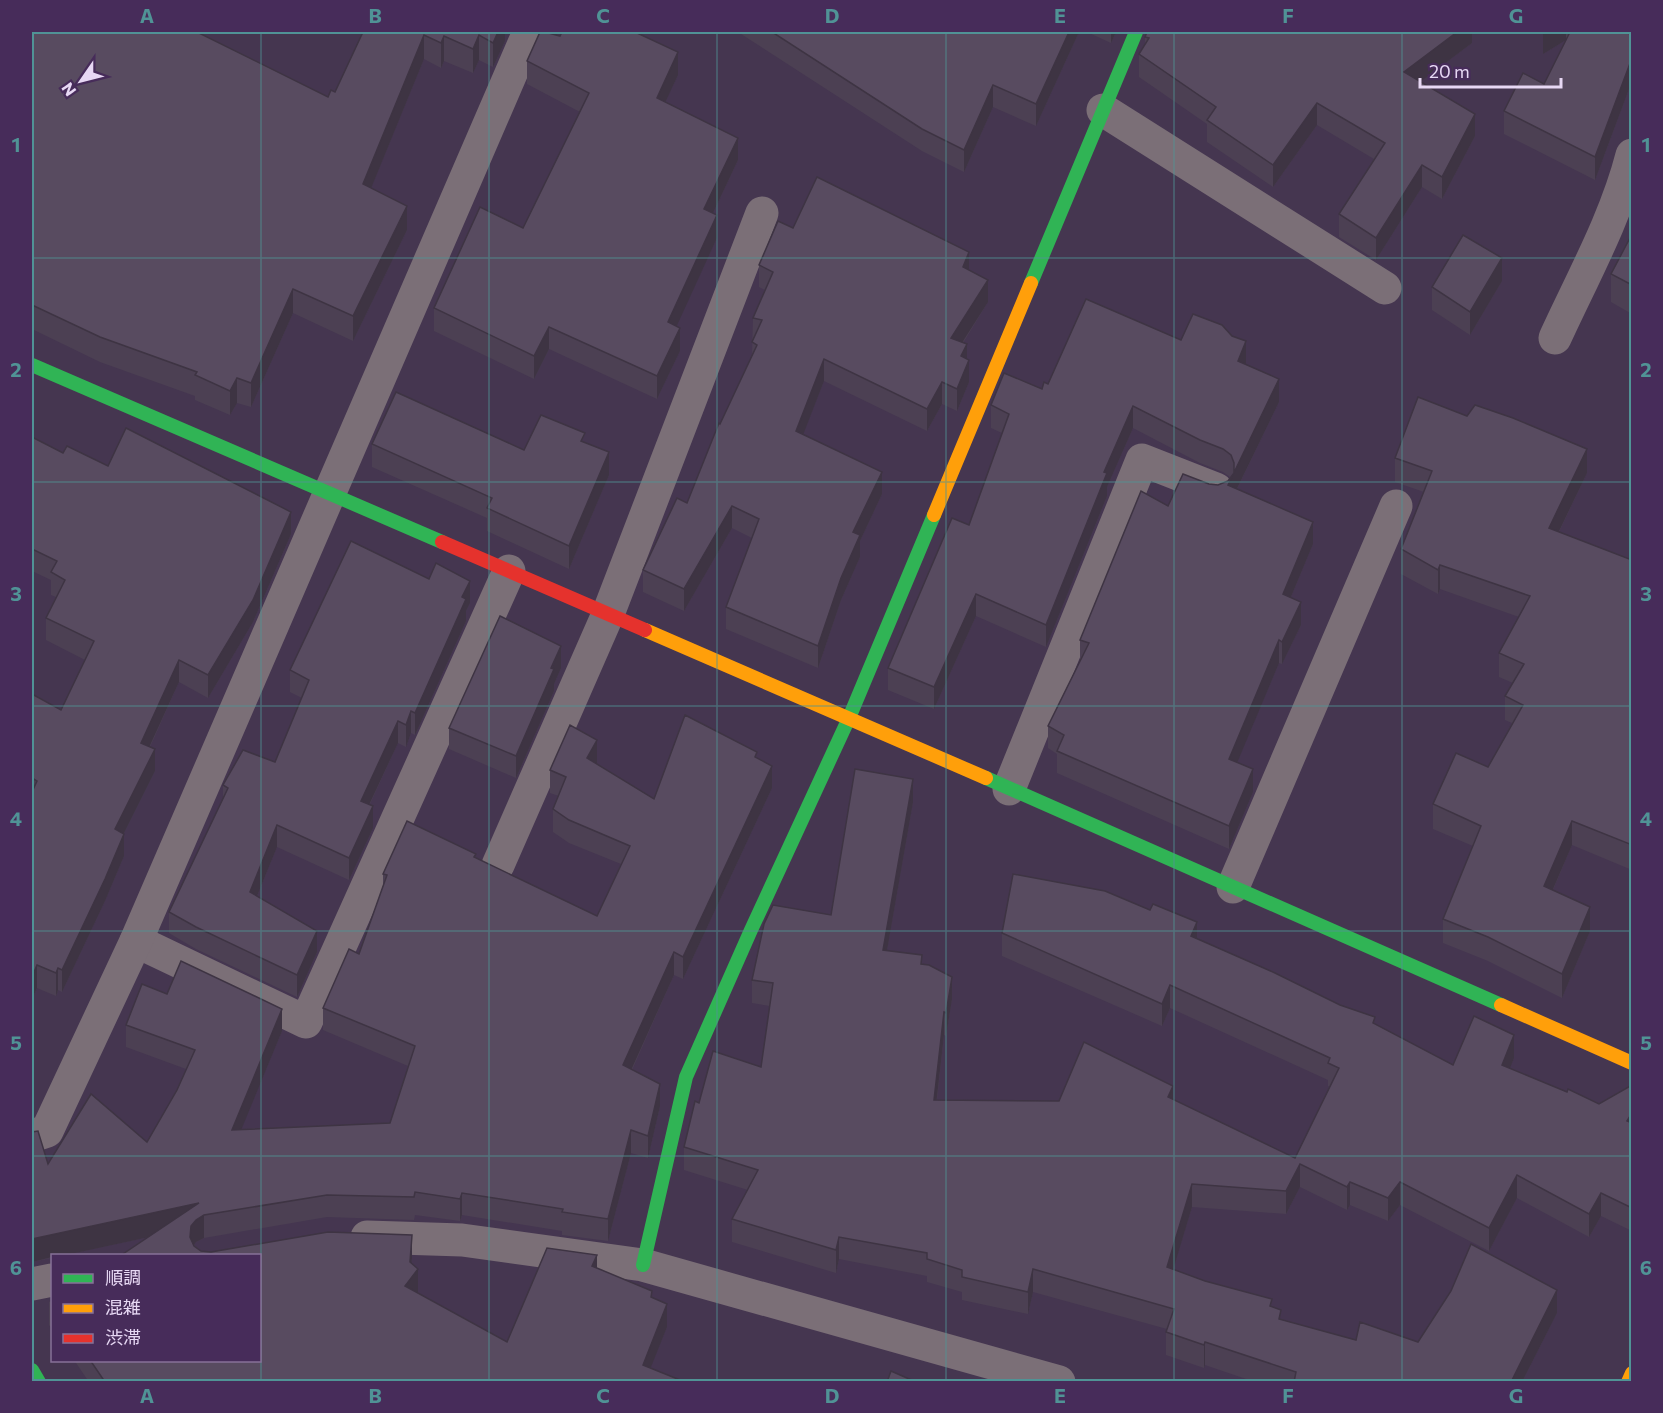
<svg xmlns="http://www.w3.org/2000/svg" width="1663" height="1413" viewBox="0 0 1663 1413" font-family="Commissioner,'Noto Sans JP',sans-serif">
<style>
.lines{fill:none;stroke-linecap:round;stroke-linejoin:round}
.street{stroke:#7b6f77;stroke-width:33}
.fast{stroke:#30b455;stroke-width:14}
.slow{stroke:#ff9f0a;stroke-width:14}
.jam{stroke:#e5322d;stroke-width:14}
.wall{fill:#4c4053}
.shaded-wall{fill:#3e3443}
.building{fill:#584b60;stroke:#3e3443;stroke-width:1.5}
.grid{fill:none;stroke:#509396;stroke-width:1.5;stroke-opacity:0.55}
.neatline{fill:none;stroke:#509396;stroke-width:2}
.grid-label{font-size:20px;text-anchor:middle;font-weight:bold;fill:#509396}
</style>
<rect width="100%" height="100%" fill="#453650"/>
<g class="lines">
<g class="street">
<polyline points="1103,110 1385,288"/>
<path d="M 1555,338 C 1582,279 1616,218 1632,155"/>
<polyline points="1009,789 1142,460 1216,489"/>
<polyline points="498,865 608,614 762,213"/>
<polyline points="1233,887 1396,506"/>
<polyline points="136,941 306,1022 509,571"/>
<polyline points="32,1136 47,1131 136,941 529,32"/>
<polyline points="367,1237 462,1240 643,1265 1059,1382"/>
<polyline points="32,1284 52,1280"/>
</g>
<g class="fast">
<polyline points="1031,283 1136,32"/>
<polyline points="32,365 442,542"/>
<polyline points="986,778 1501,1005"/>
<polyline points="643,1265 686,1077 751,930 849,718 934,515"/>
<polyline points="32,1370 39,1382"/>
</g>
<g class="slow">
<polyline points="934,515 1031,283"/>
<polyline points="645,630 986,778"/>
<polyline points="1501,1005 1632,1063"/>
<polyline points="1628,1382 1632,1373"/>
</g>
<polyline class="jam" points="442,542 645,630"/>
</g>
<g class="wall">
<polygon points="32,32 328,97 335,92 363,32 505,32 505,41 493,67 479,60 473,73 444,61 441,68 424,59 371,188 407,230 353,341 293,313 251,407 237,403 230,415 195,400 195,396 100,362 32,329"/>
<polygon points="738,32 1079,32 1036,126 993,107 964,172 922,151"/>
<polygon points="1087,32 1116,32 1111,43"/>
<polygon points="1472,32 1472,43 1421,81 1475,136 1442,199 1422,187 1376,260 1339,237 1339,214 1374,159 1317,125 1273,187 1207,142 1207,124 1139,77 1139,54 1145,44 1145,37"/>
<polygon points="1543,32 1626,32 1632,35 1632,81 1595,180 1504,134 1504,111 1544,84 1566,40 1543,54"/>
<polygon points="527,61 678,75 665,102 738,160 713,213 717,238 676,326 680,351 657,399 549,349 534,379 434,331 434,308 523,228 580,112 527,84"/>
<polygon points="793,228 969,270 988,302 963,343 967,359 969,382 957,411 942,404 927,431 824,381 803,434 882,494 860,541 860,557 841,600 818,668 726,629 726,607 752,538 732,528 684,611 643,592 643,570 687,503 720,424 752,356 753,318 765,290 759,287 759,265"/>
<polygon points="1632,234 1632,314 1611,302 1611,274"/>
<polygon points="1502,281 1470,335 1432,310 1432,287"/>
<polygon points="1181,340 1246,364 1279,402 1237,489 1313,544 1291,597 1301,625 1282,664 1279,663 1237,762 1253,792 1229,849 1057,773 1057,754 1048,748 1048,726 1080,661 1080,640 1168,506 1209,484 1218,485 1228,481 1230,477 1223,472 1200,463 1133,428 1107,487 1107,496 1046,647 976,616 934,709 888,690 888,668 969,525 1002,433 991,428 991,405 1042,389 1048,384"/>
<polygon points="32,437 63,453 108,466 291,534 253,622 208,698 179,682 150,747 155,771 124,833 124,856 105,901 62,992 58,990 56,996 37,988 32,999 32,694 61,710 85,660 46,640 46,618 56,597 51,595 51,580 32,571"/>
<polygon points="585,442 609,475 569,569 487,531 487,518 372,467 372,444 524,450"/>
<polygon points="1395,458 1587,473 1559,532 1632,560 1632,870 1572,845 1553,890 1590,931 1562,998 1488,961 1443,943 1443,919 1473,846 1433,829 1433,804 1488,767 1512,723 1505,720 1505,696 1513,683 1499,677 1499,653 1519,617 1440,589 1438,594 1401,574 1401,549 1424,492 1395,482"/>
<polygon points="470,603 466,611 466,621 415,735 411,733 406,747 398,743 370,804 373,828 349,880 277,847 257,896 317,952 297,997 196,949 169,933 169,912 223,799 223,785 275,762 302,698 290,692 290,670"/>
<polygon points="561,668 554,684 554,691 516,778 449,749 449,728"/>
<polygon points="757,758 772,788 683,979 674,975 632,1070 660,1106 648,1158 631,1153 608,1241 562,1235 562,1231 462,1215 460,1221 415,1215 414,1220 327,1217 204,1238 196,1242 194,1245 201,1251 211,1252 412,1257 411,1264 418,1292 417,1293 507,1342 597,1268 652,1298 667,1327 650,1368 685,1382 89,1382 74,1360 260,1360 120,1256 149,1237 32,1262 32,1132 48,1164 147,1142 177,1090 186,1069 126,1047 126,1025 167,994 282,1031 241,1129 390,1123 408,1066 323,1030 323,1008 359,954 383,886 383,874 476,858 597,916 621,864 569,843 553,832 553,809 559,796 550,793 550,770 596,763 654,799"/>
<polygon points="913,802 887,950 922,964 952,999 946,1036 944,1035 937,1100 1059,1101 1173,1099 1295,1158 1330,1087 1328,1086 1328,1080 1170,1008 1162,1026 1002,956 1002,933 1197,938 1375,1024 1453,1065 1514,1058 1509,1069 1567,1092 1599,1104 1632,1085 1632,1231 1601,1216 1589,1237 1517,1198 1489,1251 1400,1205 1388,1221 1350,1205 1347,1210 1300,1187 1286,1214 1192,1207 1173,1269 1272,1307 1281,1320 1356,1340 1418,1342 1557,1313 1522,1382 1255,1382 1205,1365 1204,1368 1166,1355 1166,1332 1167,1329 1033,1292 1028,1314 962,1300 962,1292 927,1282 927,1276 839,1259 836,1273 732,1242 732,1219 748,1190 684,1170 684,1147 699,1103 761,1067 770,1006 752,1003 752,980 831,915"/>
<polygon points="52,1300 52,1329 49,1325 49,1302"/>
</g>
<g class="shaded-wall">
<polygon points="498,32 505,32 505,41 493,67 493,43"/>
<polygon points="1069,32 1079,32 1036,126 1036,104"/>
<polygon points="1111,32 1116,32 1111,43"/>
<polygon points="1457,32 1472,32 1472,43 1404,94 1404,72"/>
<polygon points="1543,32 1566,32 1566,40 1543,54"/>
<polygon points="424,35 424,59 363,208 363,184"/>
<polygon points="479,35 479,60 473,73 473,49"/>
<polygon points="444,36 444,61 441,68 441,43"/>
<polygon points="678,52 678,75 657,120 657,98"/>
<polygon points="1632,58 1632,81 1595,180 1595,157"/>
<polygon points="993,85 993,107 964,172 964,150"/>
<polygon points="1317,103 1317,125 1273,187 1273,165"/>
<polygon points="1475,114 1475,136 1442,199 1442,177"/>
<polygon points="738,138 738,160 704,232 704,209"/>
<polygon points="1422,165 1422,187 1376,260 1376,238"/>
<polygon points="407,206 407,230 353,341 353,316"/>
<polygon points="717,215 717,238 668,345 668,322"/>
<polygon points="969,252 969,274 963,267"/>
<polygon points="1502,258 1502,281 1470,335 1470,312"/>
<polygon points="988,280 988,302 951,360 951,338"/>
<polygon points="293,289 293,313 251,407 251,383"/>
<polygon points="549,327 549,349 534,379 534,356"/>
<polygon points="680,328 680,351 657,399 657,376"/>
<polygon points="1246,341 1246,364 1238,361"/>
<polygon points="967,344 967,366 969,360 969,382 957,411 957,389 961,356"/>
<polygon points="824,359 824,381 796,453 796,431"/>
<polygon points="237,378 237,403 230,415 230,391"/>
<polygon points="1279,379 1279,402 1228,507 1228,485"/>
<polygon points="942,382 942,404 927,431 927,409"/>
<polygon points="1133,406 1133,428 1107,487 1107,496 1046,647 1046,625 1104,472"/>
<polygon points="1587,449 1587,473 1549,552 1549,528"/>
<polygon points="609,452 609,475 569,569 569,546"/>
<polygon points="882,472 882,494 860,541 860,557 841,600 818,668 818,646 853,532"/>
<polygon points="732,506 732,528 684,611 684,589"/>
<polygon points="291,512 291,534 253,622 208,698 208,675"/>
<polygon points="1313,522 1313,544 1283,616 1283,594"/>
<polygon points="1440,565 1440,589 1438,594 1438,570"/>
<polygon points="470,581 470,603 466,611 466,621 415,735 415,713 462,597"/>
<polygon points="976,594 976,616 934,709 934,687"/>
<polygon points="1301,602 1301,625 1282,664 1282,642"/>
<polygon points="1279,640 1279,663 1229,782 1229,759"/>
<polygon points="561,646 561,668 554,684 554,691 516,778 516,756"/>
<polygon points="179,660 179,682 141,765 141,743"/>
<polygon points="411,711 411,733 406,747 406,725"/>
<polygon points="398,721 398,743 361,822 361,801"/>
<polygon points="597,740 597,763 587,780 587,758"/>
<polygon points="155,749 155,771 115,851 115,829"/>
<polygon points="772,766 772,788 683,979 683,957"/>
<polygon points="1253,769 1253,792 1229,849 1229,826"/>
<polygon points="913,779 913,802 883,973 883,950"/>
<polygon points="373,806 373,828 349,880 349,858"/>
<polygon points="1572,821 1572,845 1544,910 1544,886"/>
<polygon points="277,825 277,847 250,913 250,892"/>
<polygon points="124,834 124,856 105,901 62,992 62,970"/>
<polygon points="1590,907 1590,931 1562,998 1562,974"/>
<polygon points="1197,922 1197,945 1191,936"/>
<polygon points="317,931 317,952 297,997 297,975"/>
<polygon points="674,952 674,975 623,1088 623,1065"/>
<polygon points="37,965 37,988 32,999 32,977"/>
<polygon points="58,968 58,990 56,996 56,973"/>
<polygon points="952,977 952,999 946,1036 946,1013"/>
<polygon points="1170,985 1170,1008 1162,1026 1162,1004"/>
<polygon points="282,1009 282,1031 232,1152 232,1130"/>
<polygon points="944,1012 944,1035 934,1123 934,1100"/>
<polygon points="1514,1035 1514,1058 1502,1088 1502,1065"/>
<polygon points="660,1084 660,1106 648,1158 648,1136"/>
<polygon points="1173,1086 1173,1109 1168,1097"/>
<polygon points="1632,1113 1632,1135 1627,1121"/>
<polygon points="631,1130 631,1153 608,1241 608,1219"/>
<polygon points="1300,1164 1300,1187 1286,1214 1286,1191"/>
<polygon points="1517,1175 1517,1198 1489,1251 1489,1228"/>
<polygon points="1350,1182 1350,1205 1347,1210 1347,1187"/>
<polygon points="1400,1182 1400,1205 1388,1221 1388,1198"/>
<polygon points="1192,1184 1192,1207 1167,1290 1167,1267"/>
<polygon points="462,1193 462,1215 460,1221 460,1199"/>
<polygon points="1601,1193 1601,1216 1589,1237 1589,1214"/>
<polygon points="199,1203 204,1215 204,1238 196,1242 191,1249 190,1237 191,1228 61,1256 52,1256 52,1257 32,1262 32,1239"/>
<polygon points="412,1235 412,1257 410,1279 418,1269 418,1292 405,1308 405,1286 410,1262"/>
<polygon points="839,1237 839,1259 836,1273 836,1250"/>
<polygon points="597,1255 597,1278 592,1266"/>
<polygon points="1033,1269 1033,1292 1028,1314 1028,1292"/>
<polygon points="1557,1290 1557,1313 1522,1382 1511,1382"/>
<polygon points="667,1304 667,1327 645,1382 643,1365"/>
<polygon points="1205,1342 1205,1365 1204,1368 1204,1345"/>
</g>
<g class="building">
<polygon points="32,32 197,32 328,97 331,90 335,92 363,32 498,32 493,43 479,35 473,49 444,36 441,43 424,35 363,184 407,206 353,316 293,289 251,383 237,378 230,391 195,375 197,372 100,337 32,305"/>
<polygon points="540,32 545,32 560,36 562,32 635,32 678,52 657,98 738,138 704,209 717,215 668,322 680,328 657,376 549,327 534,356 434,308 480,207 523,228 589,93 527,61"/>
<polygon points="772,32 1069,32 1036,104 993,85 964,150 922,129"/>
<polygon points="1147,32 1457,32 1404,72 1475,114 1442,177 1422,165 1376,238 1339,214 1385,143 1317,103 1273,165 1207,120 1216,107 1139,54 1149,38 1145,37"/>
<polygon points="1570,32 1626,32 1632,35 1632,58 1595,157 1504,111 1523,73 1544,84"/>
<polygon points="817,177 969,252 963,267 988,280 951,338 967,344 961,356 969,360 957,389 942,382 927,409 824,359 796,431 882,472 853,532 860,535 841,578 818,646 726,607 759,519 732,506 684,589 643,570 677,498 687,503 719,423 720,424 757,345 752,342 762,320 753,318 773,272 759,265 778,221 793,228"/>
<polygon points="1632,234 1632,285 1611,274"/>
<polygon points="1463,235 1502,258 1470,312 1432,287"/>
<polygon points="1086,299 1181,340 1193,314 1222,325 1232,336 1246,341 1238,361 1279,379 1228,485 1313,522 1283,594 1301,602 1282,642 1279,640 1229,759 1253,769 1229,826 1057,751 1064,735 1048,726 1089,643 1080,640 1141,491 1168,506 1183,474 1209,484 1218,485 1228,481 1234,473 1234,463 1231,455 1223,449 1200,440 1133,406 1104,472 1107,473 1046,625 976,594 934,687 888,668 952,518 969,525 1009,414 991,405 1004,373 1042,389 1044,382 1048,384"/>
<polygon points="396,392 524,450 541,415 585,433 581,441 609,452 569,546 487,508 492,498 372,444"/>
<polygon points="1418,397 1467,416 1475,405 1513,418 1587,449 1549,528 1632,560 1632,845 1572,821 1544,886 1590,907 1562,974 1488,937 1443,919 1481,826 1433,804 1456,753 1488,767 1523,705 1505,696 1524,664 1499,653 1530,596 1440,565 1438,570 1401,549 1432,471 1395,458"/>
<polygon points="126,428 291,512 253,600 208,675 179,660 141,743 155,749 115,829 124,834 105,879 62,970 58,968 56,973 37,965 32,977 32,792 37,781 32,778 32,694 61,710 94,641 46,618 65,580 51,572 57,561 32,549 32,437 63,453 67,446 108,466"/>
<polygon points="351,541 429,579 436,563 470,581 462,597 466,599 415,713 411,711 406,725 398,721 361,801 373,806 349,858 277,825 250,892 317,931 297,975 196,927 169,912 228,788 223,785 243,750 275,762 309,680 290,670"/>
<polygon points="500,616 561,646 551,668 554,669 516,756 449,728"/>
<polygon points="685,715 757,752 755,757 772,766 683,957 674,952 623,1065 660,1084 648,1136 631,1130 608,1219 562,1212 563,1209 462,1193 460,1199 415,1192 414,1197 327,1195 204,1215 196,1220 191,1226 190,1237 194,1246 201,1251 211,1252 328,1232 412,1235 410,1262 418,1269 405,1286 507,1342 547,1248 597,1255 592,1266 652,1291 651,1297 667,1304 643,1365 685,1382 105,1382 90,1360 260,1360 260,1256 120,1256 199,1203 32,1239 32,1132 38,1131 48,1164 91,1094 147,1142 177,1090 195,1050 126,1025 142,984 167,994 181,961 282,1009 232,1130 390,1123 415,1046 323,1008 349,949 359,954 387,875 383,874 407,821 476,854 474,857 597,916 630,846 569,820 553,809 566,777 550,770 570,725 597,740 587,758 654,799"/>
<polygon points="855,769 913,779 883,950 922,955 921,964 929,965 952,977 946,1013 944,1012 934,1100 1059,1101 1084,1042 1173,1086 1168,1097 1295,1158 1339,1068 1328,1063 1330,1058 1170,985 1162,1004 1002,933 1013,874 1105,891 1150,910 1153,904 1197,922 1191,936 1275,973 1340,1005 1375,1017 1373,1023 1453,1065 1474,1016 1514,1035 1502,1065 1567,1092 1568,1089 1599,1104 1632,1085 1632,1113 1627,1121 1632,1123 1632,1208 1601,1193 1589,1214 1517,1175 1489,1228 1400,1182 1388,1198 1350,1182 1347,1187 1300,1164 1286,1191 1192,1184 1167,1267 1205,1281 1272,1299 1270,1306 1281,1310 1279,1319 1356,1340 1360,1322 1418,1342 1451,1291 1471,1244 1557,1290 1511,1382 1294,1382 1296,1372 1205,1342 1204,1345 1166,1332 1174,1309 1033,1269 1028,1292 962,1277 962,1270 927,1259 927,1253 839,1237 836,1250 732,1219 758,1170 684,1147 695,1101 699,1103 713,1051 761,1067 773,983 752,980 764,924 773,905 831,915"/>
<polygon points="891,1371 916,1382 887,1382"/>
</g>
<path class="grid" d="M 261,32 L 261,1382M 489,32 L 489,1382M 717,32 L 717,1382M 946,32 L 946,1382M 1174,32 L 1174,1382M 1402,32 L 1402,1382M 32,258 L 1632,258M 32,482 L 1632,482M 32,706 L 1632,706M 32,931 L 1632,931M 32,1156 L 1632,1156"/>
<rect width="1663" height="1413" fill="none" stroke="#472c5a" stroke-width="66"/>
<rect x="51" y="1254" width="210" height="108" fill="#472c5a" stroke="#877198" stroke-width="1.5"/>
<rect x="63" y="1274" width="30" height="9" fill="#30b455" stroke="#877198" stroke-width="1.5"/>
<text x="105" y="1284" font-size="18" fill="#e7d8f4">順調</text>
<rect x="63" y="1304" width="30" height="9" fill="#ff9f0a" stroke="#877198" stroke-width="1.5"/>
<text x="105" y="1314" font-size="18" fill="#e7d8f4">混雑</text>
<rect x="63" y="1334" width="30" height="9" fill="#e5322d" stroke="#877198" stroke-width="1.5"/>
<text x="105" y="1344" font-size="18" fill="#e7d8f4">渋滞</text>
<g transform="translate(81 81) rotate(235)" stroke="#472c5a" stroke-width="4.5" paint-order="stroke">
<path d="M0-4.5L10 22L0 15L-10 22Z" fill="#e7d8f4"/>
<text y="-9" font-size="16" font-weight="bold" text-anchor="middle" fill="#e7d8f4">N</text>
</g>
<path d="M1420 78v9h141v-9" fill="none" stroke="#e7d8f4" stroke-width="3"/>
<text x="1429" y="78" font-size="18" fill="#e7d8f4" stroke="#472c5a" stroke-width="4.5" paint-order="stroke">20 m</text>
<rect x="33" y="33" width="1597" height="1347" class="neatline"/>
<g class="grid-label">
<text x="147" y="23">A</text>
<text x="375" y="23">B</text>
<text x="603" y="23">C</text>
<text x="832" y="23">D</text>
<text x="1060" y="23">E</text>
<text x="1288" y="23">F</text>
<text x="1516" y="23">G</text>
<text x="16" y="152">1</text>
<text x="1646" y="152">1</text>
<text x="16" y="377">2</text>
<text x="1646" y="377">2</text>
<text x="16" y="601">3</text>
<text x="1646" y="601">3</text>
<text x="16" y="826">4</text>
<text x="1646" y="826">4</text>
<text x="16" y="1050">5</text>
<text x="1646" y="1050">5</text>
<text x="16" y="1275">6</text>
<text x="1646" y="1275">6</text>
<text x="147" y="1403">A</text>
<text x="375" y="1403">B</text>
<text x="603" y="1403">C</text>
<text x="832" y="1403">D</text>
<text x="1060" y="1403">E</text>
<text x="1288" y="1403">F</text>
<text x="1516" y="1403">G</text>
</g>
</svg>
